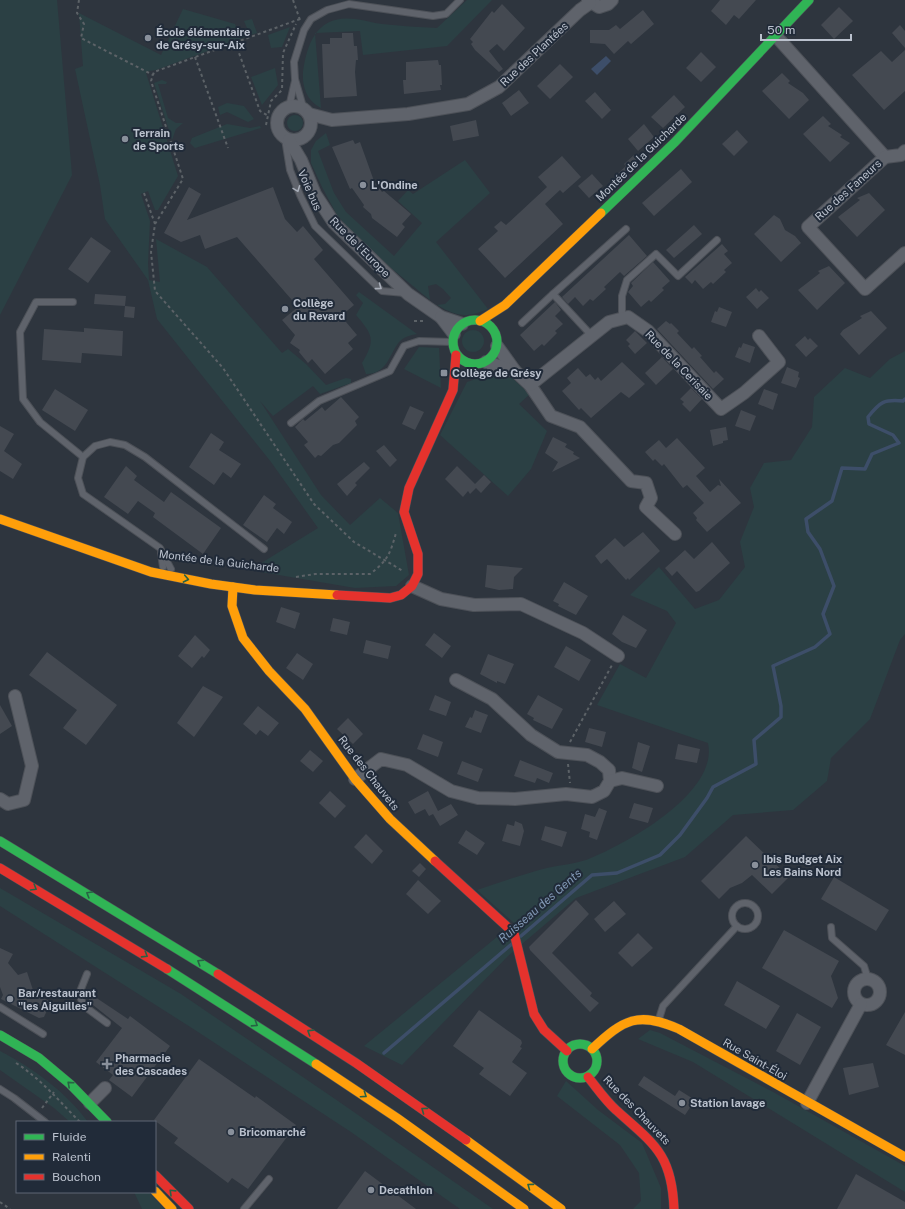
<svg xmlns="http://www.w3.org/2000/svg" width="905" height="1209" viewBox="0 0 905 1209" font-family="'Public Sans',sans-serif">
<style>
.green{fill:#2b4044}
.water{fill:#3d4e69}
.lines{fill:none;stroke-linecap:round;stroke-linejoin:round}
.stream{stroke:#3d4e69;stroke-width:3.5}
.building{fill:#444951}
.lane-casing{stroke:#4d5158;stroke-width:8}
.street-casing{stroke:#4d5158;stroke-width:14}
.fast-casing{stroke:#4d5158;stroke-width:10}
.slow-casing{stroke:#4d5158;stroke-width:10}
.jam-casing{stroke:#4d5158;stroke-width:10}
.path{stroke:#5c6267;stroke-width:2;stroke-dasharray:3 3;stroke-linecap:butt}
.lane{stroke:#5f636b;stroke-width:6}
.street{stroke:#5f636b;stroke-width:12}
.fast{stroke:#30b455;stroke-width:9}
.slow{stroke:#ff9f0a;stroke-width:9}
.jam{stroke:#e5322d;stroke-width:9}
.oneway{stroke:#a8aeb9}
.oneway2{stroke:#276244}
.poi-dot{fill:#89909b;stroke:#212b39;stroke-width:1.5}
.labels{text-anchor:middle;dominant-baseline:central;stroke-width:4;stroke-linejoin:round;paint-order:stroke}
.poi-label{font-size:11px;font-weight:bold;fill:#bac1cd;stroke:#212b39;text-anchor:start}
.street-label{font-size:11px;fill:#bac1cd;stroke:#212b39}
.water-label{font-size:12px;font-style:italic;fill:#8197b4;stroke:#212b39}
</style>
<rect width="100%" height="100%" fill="#2e353e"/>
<g class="green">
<polygon points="0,0 57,0 72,175 0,315"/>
<path d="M 467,0 L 492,0 L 447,46 L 363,55 L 360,31 L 315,33 L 321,108 C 307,101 302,87 303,72 C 307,42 318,14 355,19 C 364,20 373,23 382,24 C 400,26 418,27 437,28 Z"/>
<polygon points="183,9 235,24 237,29 247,28 244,21 252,19 257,33 156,70 149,71 146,73 178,176 158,210 155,210 148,191 141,194 150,221 148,264 149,280 160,282 156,239 207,267 282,353 288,349 306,364 326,385 346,378 351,379 351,383 320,394 313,386 273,416 260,401 321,495 350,525 380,498 398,513 409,575 396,586 355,588 250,570 318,528 271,462 157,319 148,280 105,219 100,185 75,69 83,66 79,13 161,55"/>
<polygon points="290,27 282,47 271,48 268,35"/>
<polygon points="275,68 278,85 262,105 251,77"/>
<polygon points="162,80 167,82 166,84 158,84 168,118 176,123 183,123 176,129 172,140 154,83"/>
<polygon points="227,103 244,106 254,119 248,122 227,112 220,115 218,107"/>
<circle cx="295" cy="123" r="8"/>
<polygon points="227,124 250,128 260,126 261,128 195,148 190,143 192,138"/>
<path d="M 326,133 L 330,145 L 318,151 L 334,193 L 346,212 L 394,256 L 422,223 L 398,201 L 408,190 L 413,194 L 465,160 L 490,193 L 436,242 L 488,309 C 466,318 458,317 437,305 L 445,304 L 451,298 L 443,289 L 436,284 L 428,286 L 430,300 L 363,245 L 337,215 L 322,187 L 311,163 L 311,150 L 316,141 Z"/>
<path d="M 359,292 L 417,334 C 410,335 404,337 399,342 C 389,355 387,374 366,374 L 362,363 C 376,340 373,335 356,315 L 363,303 L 356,295 Z"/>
<circle cx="473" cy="341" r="11"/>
<polygon points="419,347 439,348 441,388 404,369"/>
<path d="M 905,351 L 905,634 L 900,640 L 870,719 L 831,758 L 827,781 L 793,810 L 733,815 L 685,857 L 576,898 L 508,956 L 402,1065 L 364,1046 L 514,923 L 477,890 C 500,882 524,874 547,868 C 560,865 574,864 586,860 C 625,845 719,793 708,743 L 597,705 L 620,664 L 646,678 L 676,623 L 667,611 L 630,595 L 659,567 L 695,609 L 719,600 L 745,567 L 740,542 L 754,507 L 750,488 L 764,463 L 791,460 L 812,427 L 814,397 L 845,368 L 870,378 L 890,359 Z"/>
<polygon points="488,375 512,378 530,394 519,404 547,431 531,469 508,496 440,435 467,382"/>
<polygon points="0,888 181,994 338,1101 493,1209 460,1209 351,1132 195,1030 0,906"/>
<polygon points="650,1030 660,1033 775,1093 905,1166 905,1192 693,1062 638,1039"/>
<path d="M 0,1051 C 33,1068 66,1092 88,1122 L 70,1122 L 54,1108 L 0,1070 Z"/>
<polygon points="566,1081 598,1110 642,1143 661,1188 661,1209 633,1209 641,1201 639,1173 620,1145 557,1096"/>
<polygon points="134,1192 149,1192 164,1209 142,1209"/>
</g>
<polygon class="water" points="606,56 611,61 597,75 591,69"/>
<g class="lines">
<g class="stream">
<path d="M 521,936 L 592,875 L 617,873 L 660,855 L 680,835 L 707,798 L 713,787 L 756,764 L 754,740 L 781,717 L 781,706 L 773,666 L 815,647 L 830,634 L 823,614 L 834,586 L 820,549 L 808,532 L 806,519 L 832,501 L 842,468 L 865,469 L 872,454 L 899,443 L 893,435 L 869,424 L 868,417 C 880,402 884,399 903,401 L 905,399"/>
<polyline points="384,1053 513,943"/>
</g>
</g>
<g class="building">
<polygon points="720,0 756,0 739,19 734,15 726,25 711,11"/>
<polygon points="502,4 525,28 504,51 497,44 489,51 503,69 499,72 475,50 471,44 473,42 470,39 492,11 494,13"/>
<polygon points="839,7 853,21 834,39 821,25"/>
<polygon points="643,10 654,24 631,44 628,41 614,54 605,44 590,43 590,30 609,30 616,25 620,29"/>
<polygon points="900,25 905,31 905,48 892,33"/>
<polygon points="342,33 353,33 354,46 357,46 358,60 356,60 355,72 357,96 324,98 322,44 330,44 330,38 342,38"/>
<polygon points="905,50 905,91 884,110 852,75 881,51 892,62"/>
<polygon points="701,52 716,67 701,82 686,68"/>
<polygon points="438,60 439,65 441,65 442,85 440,85 441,90 404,94 403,80 406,80 406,62"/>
<polygon points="560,64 573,77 550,99 537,86"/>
<polygon points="782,73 790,81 788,83 803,93 809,100 789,119 762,91"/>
<polygon points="519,90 529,103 511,116 502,103"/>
<polygon points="595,92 611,110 602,119 585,101"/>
<polygon points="674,95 685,107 663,128 651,117"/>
<polygon points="823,116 831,124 828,126 842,135 840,137 850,143 830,162 803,134"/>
<polygon points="476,120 479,136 453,141 450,126"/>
<polygon points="644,124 654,137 638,151 628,139"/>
<polygon points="737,130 748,142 734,156 722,144"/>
<polygon points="353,140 355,144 360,142 374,181 382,192 384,191 411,214 402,224 405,227 397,237 372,218 371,214 363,207 364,205 352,188 350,189 332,147"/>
<polygon points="634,155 641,161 620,181 615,176 626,166 624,164"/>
<polygon points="562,156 581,177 563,193 560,190 545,204 563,224 505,278 478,249 498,231 494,227 501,221 506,225 547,187 538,177"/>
<polygon points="681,169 692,182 654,216 642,203"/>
<polygon points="592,174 603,186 589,198 578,186"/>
<polygon points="189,187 201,194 187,220 273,187 285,219 297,232 303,226 323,250 314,259 354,305 341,316 357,335 348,343 353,349 325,374 312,359 308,363 299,352 300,350 290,343 295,335 282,320 298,307 237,237 205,249 200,235 181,242 164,233"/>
<polygon points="869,193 885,210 857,237 838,217 860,200 857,198"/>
<polygon points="774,215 780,219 785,230 795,236 801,243 781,262 754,234"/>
<polygon points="694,225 702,234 674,258 666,250"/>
<polygon points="629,235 647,256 624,276 620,272 604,287 606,289 593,301 590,299 583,306 575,297 568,304 562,297"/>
<polygon points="91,237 111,251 88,283 68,269"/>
<polygon points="722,244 728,251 724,254 732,263 724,270 726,272 713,284 711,282 703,289 695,280 692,284 685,277"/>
<polygon points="653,262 670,281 662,288 664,290 651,302 649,300 641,307 628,292 633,286 631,283"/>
<polygon points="829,266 845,283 817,310 798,290 820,273 818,271"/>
<polygon points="756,288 759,292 761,290 769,298 757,309 746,297"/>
<polygon points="95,294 126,296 125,306 94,304"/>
<polygon points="555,302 561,310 555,316 563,324 555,331 557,333 544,346 542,344 534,351 520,335"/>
<polygon points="125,306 135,307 134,318 124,317"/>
<polygon points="719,307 732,312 726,327 711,322 715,311 717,312"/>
<polygon points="871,311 887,328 859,355 840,334 843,330 862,318 860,316"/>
<polygon points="666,321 670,324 671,323 679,331 677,333 692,349 694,347 702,356 700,357 714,373 716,371 724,379 713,389 657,329"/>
<polygon points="84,328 123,331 122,356 82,353 81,363 42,360 44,329 84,332"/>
<polygon points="635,331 647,343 635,354 628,346 630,344 626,340"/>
<polygon points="805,336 808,340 810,338 818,346 806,357 795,345"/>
<polygon points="743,343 755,347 750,363 735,357 739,347 741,348"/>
<polygon points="662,357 673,369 656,385 645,373"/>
<polygon points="622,362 645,384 629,398 621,392 591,418 581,408 579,410 562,391 571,383 567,378 578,368 586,377 590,374 595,380 598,377 601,381"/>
<polygon points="787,367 799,372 798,377 800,378 796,388 781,383"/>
<polygon points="691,388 702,399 690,412 682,404 684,402 680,399"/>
<polygon points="55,389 88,410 75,431 42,410"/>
<polygon points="764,389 778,394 773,410 758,404"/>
<polygon points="341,397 359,417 355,421 357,425 339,443 333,445 321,456 318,455 315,458 304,445 308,442 295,427 303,419 305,421 322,407 325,411"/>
<polygon points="410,406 424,412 415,430 402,424"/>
<polygon points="741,410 756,416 750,431 735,426"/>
<polygon points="0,426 14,434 4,451 22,464 13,479 0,471"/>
<polygon points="726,427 728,440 723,441 723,443 713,446 710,430"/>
<polygon points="211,433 224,442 219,450 241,464 231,478 223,472 214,485 189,467"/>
<polygon points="553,437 567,444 565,447 574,452 573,454 580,458 552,472 558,462 545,453"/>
<polygon points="677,438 705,468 696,476 710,492 718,485 721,486 719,479 741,503 707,532 696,520 697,518 693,513 704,503 687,485 683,488 664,464 662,466 655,459 653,461 645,452 659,440 666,448"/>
<polygon points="384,445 397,460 390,467 376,451"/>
<polygon points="364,462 370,468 355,483 357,485 347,496 337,484"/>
<polygon points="126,466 137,476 134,480 164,502 171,492 221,528 203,554 153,517 155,513 138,501 128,514 104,497"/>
<polygon points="457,466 475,484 484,475 491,482 481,493 476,488 470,494 468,491 463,497 445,479"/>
<polygon points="264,495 276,504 273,508 292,522 284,534 277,528 267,542 243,525"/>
<polygon points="643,532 660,551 629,580 628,578 626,580 607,559 601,564 595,556 615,538 624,547"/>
<polygon points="712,542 730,563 699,591 696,592 677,571 672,576 665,568 685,550 694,559"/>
<polygon points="487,565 501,566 523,568 514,577 513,589 499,590 485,587"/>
<polygon points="564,582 588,596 576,615 558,606 559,604 553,601"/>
<polygon points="281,607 300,613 295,629 276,622"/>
<polygon points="623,615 647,630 636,648 622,642 612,634"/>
<polygon points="333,618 350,622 347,635 330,631"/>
<polygon points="434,633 451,646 442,658 425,645"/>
<polygon points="195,635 210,650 204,658 202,656 192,668 178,656"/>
<polygon points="366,640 391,646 388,659 363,653"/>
<polygon points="566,646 591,660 579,681 554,667"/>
<polygon points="47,652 117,705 86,745 63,728 77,710 29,675"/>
<polygon points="297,653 313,664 303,680 286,668"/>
<polygon points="488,654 514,664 505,684 497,681 497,683 480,674"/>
<polygon points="203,686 223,697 194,737 177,723"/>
<polygon points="435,695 451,702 446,716 429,710"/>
<polygon points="538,695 563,709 552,729 533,720 534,718 527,714"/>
<polygon points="0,705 12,726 0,734"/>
<polygon points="258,706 279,723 268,736 260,730 256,735 243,724"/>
<polygon points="475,710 488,715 481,733 465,727 470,717 472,718"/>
<polygon points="348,718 363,734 353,744 337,729"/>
<polygon points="589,728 606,732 602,747 585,742"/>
<polygon points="423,734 443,742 438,757 417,749"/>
<polygon points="638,742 650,746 642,772 632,768"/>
<polygon points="678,744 700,749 697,763 675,759"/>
<polygon points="310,750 323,761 313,772 300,761"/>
<polygon points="520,760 553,773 549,783 537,778 535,783 514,776"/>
<polygon points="462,761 483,769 478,782 457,774"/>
<polygon points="330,791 346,806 335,818 319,803"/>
<polygon points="428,791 438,811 451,804 458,815 440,826 433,814 429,816 425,809 415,814 408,802"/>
<polygon points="634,803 653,808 648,823 629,818"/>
<polygon points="599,808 607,811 597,840 589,837 590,832 581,829 585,814 595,817"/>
<polygon points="515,821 522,824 524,831 520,846 502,841 507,824 514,826"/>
<polygon points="545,826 567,832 562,847 541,840"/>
<polygon points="466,830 485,843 477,855 458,843"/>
<polygon points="366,834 383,851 372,864 354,847"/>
<polygon points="746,836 789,877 772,894 752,875 742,883 730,888 719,899 701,881"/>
<polygon points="420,863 426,869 419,877 412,871"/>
<polygon points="834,877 889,910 876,931 821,899"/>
<polygon points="418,880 441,901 428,914 406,894"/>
<polygon points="576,900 589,914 552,953 592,993 590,996 599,1003 590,1012 530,950 529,947"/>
<polygon points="614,901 626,914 605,932 594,919"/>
<polygon points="784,930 839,961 831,976 838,998 832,1008 762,968"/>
<polygon points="638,933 653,948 632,967 618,953"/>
<polygon points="0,948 13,954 8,963 18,975 27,972 34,993 51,1002 44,1017 39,1018 1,999 3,995 0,987"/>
<polygon points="737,981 780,1006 766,1029 724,1005"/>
<polygon points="92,995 128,1019 130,1016 170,1046 132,1097 109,1080 113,1075 96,1062 122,1028 88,1001"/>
<polygon points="479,1010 521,1040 522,1043 520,1047 522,1048 512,1062 527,1073 510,1096 479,1074 484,1068 453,1046"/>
<polygon points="905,1012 905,1055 886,1045"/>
<polygon points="797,1013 821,1027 800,1065 776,1051"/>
<polygon points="199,1059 255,1098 256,1096 296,1125 248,1189 232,1178 228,1183 174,1143 178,1138 154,1120"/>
<polygon points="873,1063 879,1087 849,1095 843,1068"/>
<polygon points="644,1076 675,1096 679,1090 695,1100 685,1115 638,1085"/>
<polygon points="365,1171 416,1209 337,1209"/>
<polygon points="856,1174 905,1202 905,1209 837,1209"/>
</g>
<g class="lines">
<defs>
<g id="lane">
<polyline points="289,107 295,81"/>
<polyline points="304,110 295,79 294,62 304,30 311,19 327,10 349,4 433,16 446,14 460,0"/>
<polyline points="285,139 290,170 300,195 315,226 382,291 405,293"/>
<polyline points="553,294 626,229"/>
<polyline points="73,302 36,302 20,332 23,399 40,422 83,457"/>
<polyline points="622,318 622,296 627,280 656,254 678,276 717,240"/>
<polyline points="522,323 553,294 592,336"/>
<polyline points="291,423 319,401 390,371 404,346 419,341 452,342"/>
<polyline points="161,553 163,567"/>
<polyline points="171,569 160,548 83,494 78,478 83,457 95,446 110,442 125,445 145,457 264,549"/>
<circle cx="745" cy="916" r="13"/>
<polyline points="831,927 832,938 864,966 868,979"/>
<polyline points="87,974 79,994 84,1006 107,1023"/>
<polyline points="0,1007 43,1034"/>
<polyline points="659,1019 663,1006 737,926"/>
<polyline points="0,1089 14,1098 45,1122"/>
<polyline points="244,1209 269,1179"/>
</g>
<g id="street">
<polyline points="588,0 599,7 608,4 612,0"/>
<polyline points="776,36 885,157 808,227 865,289 905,253"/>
<circle cx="294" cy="123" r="17"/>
<polyline points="309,114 332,120 408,114 468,104 499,87 580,10 590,3"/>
<polyline points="289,140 301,160 315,194 334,223 408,294 441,317 462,324"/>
<polyline points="885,157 901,155 905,151"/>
<polyline points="441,317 454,334"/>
<polyline points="497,346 515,371"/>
<polyline points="486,362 515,371 530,385 551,416 580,427 631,481 646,483 651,498 646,507 675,534"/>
<polyline points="530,385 609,322 628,317 648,331 721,409 744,393 779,362 759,336"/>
<polyline points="412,586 441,599 474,605 521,604 583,633 618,656"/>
<polyline points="355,779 381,759 407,765 451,791 478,798 515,799 566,794 592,797 604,791 610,781 609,770 600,762 587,755 558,752 531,735 492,699 456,680"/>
<polyline points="610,781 622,778 657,786"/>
<polyline points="0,799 8,804 24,800 32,766 15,696"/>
<circle cx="867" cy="992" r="13"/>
<polyline points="90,1103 105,1088"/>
<polyline points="807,1103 861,1004"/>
</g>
<g id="fast">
<polyline points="601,213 675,142 809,0"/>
<circle cx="475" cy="342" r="22"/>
<polyline points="0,841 218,974"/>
<polyline points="167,969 316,1064"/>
<polyline points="0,1035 39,1058 70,1084 107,1122"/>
<circle cx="580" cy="1061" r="17"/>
</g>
<g id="slow">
<polyline points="480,321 505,305 601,213"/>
<polyline points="0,519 151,572 211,584 255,590 337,595"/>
<polyline points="233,587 232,606 243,638 269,671 305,709 355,779 390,819 435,861"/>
<path d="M 592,1049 C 624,1019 638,1011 679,1029 L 905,1157"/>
<polyline points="316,1064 397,1118 524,1209"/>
<polyline points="466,1140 561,1209"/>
<polyline points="155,1191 172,1209"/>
</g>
<g id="jam">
<polyline points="337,595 390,598 401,595 412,586 418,574 418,554 404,512 409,488 453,390 456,355"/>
<polyline points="435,861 514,933 534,1014 544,1030 567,1051"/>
<polyline points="0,868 167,969"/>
<polyline points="218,974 356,1063 466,1140"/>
<path d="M 588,1077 C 597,1088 605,1100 616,1110 C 654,1144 672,1154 674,1209"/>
<polyline points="155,1175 189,1209"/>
</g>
</defs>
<use href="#lane" class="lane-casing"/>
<use href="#street" class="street-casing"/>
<use href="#fast" class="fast-casing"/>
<use href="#slow" class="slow-casing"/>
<use href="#jam" class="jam-casing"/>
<g class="path">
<polyline points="79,0 77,13 84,24 81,38 153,75"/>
<polyline points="293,0 300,20"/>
<polyline points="300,19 154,72 151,81 183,179 155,224 151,252 155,291 223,368 314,504 354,542 403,571"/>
<polyline points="235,42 260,111 267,115"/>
<polyline points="195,57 228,148"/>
<polyline points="266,125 271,101 282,90 283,53 296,24"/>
<polyline points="144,193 155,224"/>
<polyline points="414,321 425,321"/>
<path d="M 296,577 L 315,574 L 370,574 C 388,560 390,554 396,533"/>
<polyline points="570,742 612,665"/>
<polyline points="568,764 570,783"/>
<path d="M 16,1063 C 41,1079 59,1101 80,1122"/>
<polyline points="42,1108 54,1092"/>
<polyline points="0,1202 10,1209"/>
</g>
<use href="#lane" class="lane"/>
<use href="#street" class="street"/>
<use href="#fast" class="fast"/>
<use href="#slow" class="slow"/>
<use href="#jam" class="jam"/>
</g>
<defs><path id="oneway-chevron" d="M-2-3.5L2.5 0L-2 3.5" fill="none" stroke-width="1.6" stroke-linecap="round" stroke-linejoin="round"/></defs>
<g class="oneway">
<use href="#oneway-chevron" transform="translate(297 189) rotate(69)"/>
<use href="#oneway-chevron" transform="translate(379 287) rotate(36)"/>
</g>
<g class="oneway2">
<use href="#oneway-chevron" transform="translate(186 579) rotate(11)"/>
<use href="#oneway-chevron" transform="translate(34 888) rotate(31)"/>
<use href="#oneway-chevron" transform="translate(89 894) rotate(-149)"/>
<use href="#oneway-chevron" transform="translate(145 955) rotate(32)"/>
<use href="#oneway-chevron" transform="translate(200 962) rotate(-148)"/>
<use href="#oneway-chevron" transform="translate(255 1024) rotate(33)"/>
<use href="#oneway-chevron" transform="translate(310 1032) rotate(-147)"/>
<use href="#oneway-chevron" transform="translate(70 1084) rotate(-138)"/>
<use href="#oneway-chevron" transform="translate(364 1095) rotate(34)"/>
<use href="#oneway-chevron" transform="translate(424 1110) rotate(-144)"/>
<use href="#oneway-chevron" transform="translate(530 1186) rotate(-144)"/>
<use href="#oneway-chevron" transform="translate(172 1192) rotate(-136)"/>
</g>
<g class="poi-dot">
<circle cx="148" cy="38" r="4"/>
<circle cx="125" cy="139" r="4"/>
<circle cx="363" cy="185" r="4"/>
<circle cx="285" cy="309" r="4"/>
<rect x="440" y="369" width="8" height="8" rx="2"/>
<circle cx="755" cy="865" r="4"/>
<circle cx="10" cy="999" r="4"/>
<path d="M105 1058h4v4h4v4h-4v4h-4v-4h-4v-4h4z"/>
<circle cx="682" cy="1103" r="4"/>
<circle cx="231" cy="1132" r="4"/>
<circle cx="371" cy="1190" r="4"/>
</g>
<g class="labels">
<g class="poi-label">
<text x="156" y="32">École élémentaire<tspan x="156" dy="13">de Grésy-sur-Aix</tspan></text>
<text x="133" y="133">Terrain<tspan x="133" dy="13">de Sports</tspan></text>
<text x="371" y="185">L'Ondine</text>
<text x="293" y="303">Collège<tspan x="293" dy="13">du Revard</tspan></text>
<text x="452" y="373">Collège de Grésy</text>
<text x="763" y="859">Ibis Budget Aix<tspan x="763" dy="13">Les Bains Nord</tspan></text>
<text x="18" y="993">Bar/restaurant<tspan x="18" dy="13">"les Aiguilles"</tspan></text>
<text x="115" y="1058">Pharmacie<tspan x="115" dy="13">des Cascades</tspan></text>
<text x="690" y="1103">Station lavage</text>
<text x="239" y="1132">Bricomarché</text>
<text x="379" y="1190">Decathlon</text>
</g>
<g class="street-label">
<text transform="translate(534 54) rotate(-43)">Rue des Plantées</text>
<text transform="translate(641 157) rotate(-44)">Montée de la Guicharde</text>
<text transform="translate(310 190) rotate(66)">Voie bus</text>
<text transform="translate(848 190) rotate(-42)">Rue des Faneurs</text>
<text transform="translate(360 247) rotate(45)">Rue de l'Europe</text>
<text transform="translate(679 365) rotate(46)">Rue de la Cerisaie</text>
<text transform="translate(219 561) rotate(7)">Montée de la Guicharde</text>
<text transform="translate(369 773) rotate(52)">Rue des Chauvets</text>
<text transform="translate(755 1059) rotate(30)">Rue Saint-Éloi</text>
<text transform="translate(637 1110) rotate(46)">Rue des Chauvets</text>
</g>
<g class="water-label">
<text transform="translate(540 906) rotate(-41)">Ruisseau des Gents</text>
</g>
</g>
<rect x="16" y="1121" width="140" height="72" fill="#212b39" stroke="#5e6774"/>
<rect x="24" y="1134" width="20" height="6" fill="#30b455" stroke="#5e6774"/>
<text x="52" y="1141" font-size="12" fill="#bac1cd">Fluide</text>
<rect x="24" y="1154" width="20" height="6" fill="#ff9f0a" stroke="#5e6774"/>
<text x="52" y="1161" font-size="12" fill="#bac1cd">Ralenti</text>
<rect x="24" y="1174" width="20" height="6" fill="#e5322d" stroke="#5e6774"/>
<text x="52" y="1181" font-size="12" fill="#bac1cd">Bouchon</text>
<path d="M761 34v6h90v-6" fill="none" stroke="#bac1cd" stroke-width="2"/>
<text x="767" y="34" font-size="12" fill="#bac1cd" stroke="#212b39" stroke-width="3" paint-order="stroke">50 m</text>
</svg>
